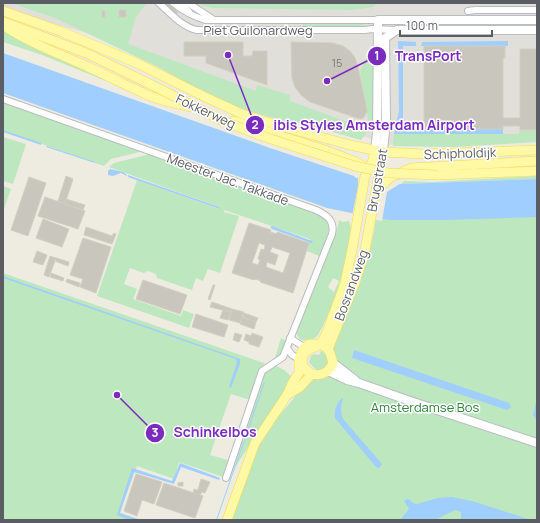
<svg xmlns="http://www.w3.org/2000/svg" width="540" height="523" viewBox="0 0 540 523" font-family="Manrope,sans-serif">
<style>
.industrial{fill:#e1dfd9}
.green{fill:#bce7bf;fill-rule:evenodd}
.water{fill:#a0ceff}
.pier{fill:#eeece1}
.building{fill:#c9c6be;stroke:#d3cebf;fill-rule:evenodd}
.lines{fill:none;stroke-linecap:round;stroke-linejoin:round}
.street-casing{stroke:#b9bbc1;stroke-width:8}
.secondary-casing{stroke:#babdc4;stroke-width:10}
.primary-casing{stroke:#fad84e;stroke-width:10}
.street{stroke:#fff;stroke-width:6}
.secondary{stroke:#fff;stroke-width:8}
.primary{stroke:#fff8a5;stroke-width:9}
.primary-bridge-casing{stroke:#fad84e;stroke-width:10;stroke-linecap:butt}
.primary-bridge{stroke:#fff8a5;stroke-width:9}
.labels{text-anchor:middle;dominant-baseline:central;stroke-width:3;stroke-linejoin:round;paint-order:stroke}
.number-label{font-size:11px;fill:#76777a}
.street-label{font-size:13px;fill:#5a5d63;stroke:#fff}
.park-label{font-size:13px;fill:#2f853a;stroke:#fff}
.leader{fill:none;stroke:#7b2cbf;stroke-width:1.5}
.callout-dot{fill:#7b2cbf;stroke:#fff;stroke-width:1.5}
.mark-label{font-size:12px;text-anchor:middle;font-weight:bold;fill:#fff}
.callout-label{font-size:14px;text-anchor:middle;font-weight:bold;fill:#7b2cbf;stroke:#fff;stroke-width:3;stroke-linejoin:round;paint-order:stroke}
</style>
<rect width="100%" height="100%" fill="#eeece1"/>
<polygon class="industrial" points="3,3 537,3 537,142 390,145 279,109 101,37 3,10"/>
<g class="green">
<polygon points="11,3 147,3 136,17 128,44 256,91 257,85 290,95 290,101 358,126 369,124 360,71 370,52 373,44 373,125 361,140 290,120 290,123 245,110 229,103 189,84 158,67 55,18"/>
<polygon points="199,3 376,3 376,4 373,7 352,10 213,8 203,6"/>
<polygon points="303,23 364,23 364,27 305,27 303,26"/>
<polygon points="428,24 503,24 503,26 425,26"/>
<polygon points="3,30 126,89 42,55 3,42"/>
<polygon points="3,101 144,151 111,159 104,166 3,130"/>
<polygon points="519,131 537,131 537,142 454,147 393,146 394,134 519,134"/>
<polygon points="3,137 26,144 13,184 3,181"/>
<polygon points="150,154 319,213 328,221 330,227 321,254 319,256 307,251 310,239 224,210 224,212 239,216 220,273 208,269 203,281 196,278 192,290 157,278 156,274 148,271 144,273 130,268 124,284 137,289 133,299 181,316 183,310 194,314 189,328 97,296 137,180 219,209 219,207 109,167 114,163"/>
<polygon points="537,176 537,179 401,184 404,181 433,182"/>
<polygon points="3,186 11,189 3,212"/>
<path d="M 537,191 L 537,520 L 229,520 L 255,444 L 294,398 L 316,369 L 313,367 L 309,362 L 311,356 L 314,354 L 319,355 L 321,351 L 325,354 L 330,347 C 348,306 371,264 376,218 Z"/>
<path d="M 339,220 L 343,222 L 349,221 L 351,228 C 346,259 341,288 327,317 C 324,323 321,331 317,336 C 313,341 305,341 300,339 L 297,335 L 297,329 L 312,285 L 336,234 ZM 333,278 L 339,281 L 334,292 L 328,287 Z"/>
<polygon points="3,273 264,363 265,364 260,368 250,398 247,399 231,394 210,455 228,460 223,477 179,462 174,479 137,466 119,513 130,520 3,520"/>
<polygon points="281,338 285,340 285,343 282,355 275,358"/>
<polygon points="275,365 284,370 293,378 234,469 257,398 230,479 227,479 262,377 265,372"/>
</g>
<g class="water">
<polygon points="398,41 416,42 416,46 403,46 403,128 503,129 503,134 394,134 399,111"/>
<polygon points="508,41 508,46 421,46 422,42"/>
<polygon points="3,53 267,147 354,176 356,178 401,184 537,179 537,217 447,220 390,220 376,218 327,208 3,93"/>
<polygon points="3,130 41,143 41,145 3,132"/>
<polygon points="47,146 95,162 95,163 46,147"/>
<polygon points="110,169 123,172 127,175 127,176 121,173 113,176 108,175 108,171"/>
<polygon points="128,175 219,207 220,209 128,177"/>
<polygon points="272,226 312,241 313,242 311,243 272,229 270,227"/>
<polygon points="3,276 240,359 240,364 231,388 229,387 237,362 236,359 3,278"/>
<polygon points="354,350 506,402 509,403 511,407 507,410 352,358"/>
<polygon points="264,382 265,382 217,520 216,520"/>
<path d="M 343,398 C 341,405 340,412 343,419 L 382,464 L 379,468 L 376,467 L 335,418 C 334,410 337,401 343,398 Z"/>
<polygon points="537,398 537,421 533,415"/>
<polygon points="180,463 220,478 219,480 181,467 174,484 134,472 120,513 141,520 130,520 117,515 132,468 172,481"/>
<polygon points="451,497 472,501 531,520 461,520 461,512 455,510 435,520 400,520 409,509 404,501 407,499 410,500 413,503 417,504 438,498"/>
</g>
<polygon class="pier" points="358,176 401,183 387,192 382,221 352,216 358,186"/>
<g class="building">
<polygon points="164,3 169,3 178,13 177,14 172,11"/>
<rect x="119" y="10" width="7" height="7"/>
<rect x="102" y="11" width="3" height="6"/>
<polygon points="184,42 243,42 243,56 252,56 253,51 267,51 267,85 206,63 206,56 184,56"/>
<polygon points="291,42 333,43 343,46 351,52 355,58 358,67 367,111 364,117 361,119 357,118 310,102 301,95 295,87 292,78"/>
<polygon points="424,46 505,46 505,58 503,58 503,118 520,118 520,49 537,49 537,130 520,130 520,126 503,126 503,129 424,129"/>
<polygon points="66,176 73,179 65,204 58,201"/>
<polygon points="29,177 46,183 28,236 11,230"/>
<polygon points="45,197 85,211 78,229 38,216"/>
<polygon points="66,199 85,205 83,210 65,204"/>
<polygon points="43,219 69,229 62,247 36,238"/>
<path d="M 249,223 L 271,230 L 270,232 L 277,234 L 277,232 L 309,243 L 293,293 L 260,282 L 261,281 L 255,279 L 254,280 L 232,273 ZM 259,243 L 265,245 L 264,250 L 261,249 L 258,259 L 260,260 L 258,265 L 252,263 ZM 272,247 L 290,253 L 283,273 L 266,267 L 267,262 L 275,265 L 278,255 L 270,252 Z"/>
<polygon points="86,227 112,236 114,233 116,234 112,244 84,235"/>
<polygon points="83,238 111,247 96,293 80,287 83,279 70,275"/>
<polygon points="37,251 47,255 43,265 33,262"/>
<polygon points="50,256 56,258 49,277 44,275"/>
<polygon points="56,258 69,262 68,266 55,261"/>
<polygon points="51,273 64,278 63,281 50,277"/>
<polygon points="67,279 80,283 79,287 66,282"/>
<polygon points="143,280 187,295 180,314 136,299"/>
<polygon points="213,285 215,285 210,300 208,299"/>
<polygon points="212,302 232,309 231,312 210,307"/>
<polygon points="232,309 244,312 240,323 229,320"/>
<polygon points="223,310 231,312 228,320 220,318"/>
<polygon points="244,313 258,318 256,322 243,317"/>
<polygon points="196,314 228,325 224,337 192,327"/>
<polygon points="242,317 256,322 254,329 240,324"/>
<polygon points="235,333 242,335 239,342 233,340"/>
<polygon points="252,333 263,337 259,347 249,344 249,342 244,340 246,334 251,336"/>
<polygon points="136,474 162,482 154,504 142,500 137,516 124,511"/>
<polygon points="201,479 210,482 205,493 202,492 200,495 193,493 194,489 198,490"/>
<polygon points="183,482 183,486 178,486 178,483"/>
<polygon points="164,483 203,496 195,518 156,505"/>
</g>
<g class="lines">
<defs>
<g id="street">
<path d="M 159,3 C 170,13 182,27 197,30 L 365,30 L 372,29 L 397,30"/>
<path d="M 173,3 C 183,11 194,17 206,20 L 378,20"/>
<polyline points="181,3 189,12"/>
<polyline points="188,3 214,20"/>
<polyline points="468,11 475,10 537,10"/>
<path d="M 3,99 L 316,210 C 327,215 335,221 332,234 L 283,357 L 262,371 L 226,478"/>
<polyline points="290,338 304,347"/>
<polyline points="287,348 292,355 299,359"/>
</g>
<g id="secondary">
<polyline points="375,151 377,133 378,20 537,20"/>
<polyline points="383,152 386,120 385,38 397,30 537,30"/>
<polyline points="333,363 355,380"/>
<polyline points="328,371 347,380 359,383 410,401 537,443"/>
</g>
<g id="primary">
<polyline points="3,11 60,31 139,64 203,96 242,114 273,124 350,145 383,152 422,154 537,150"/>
<polyline points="4,22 86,53 152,85"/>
<path d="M 3,25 C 29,43 60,54 88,67 C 109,76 129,87 150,96 C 163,101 177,104 191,107"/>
<polyline points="234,121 322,149 356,162 363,166"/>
<polyline points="438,175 537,171"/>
<polyline points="376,194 381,186 391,177 411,168 537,161"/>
<polyline points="328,349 356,280 365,250 383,152"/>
<polyline points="287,395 300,387 312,374"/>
<path d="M 227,520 L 255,443 L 287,395 L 293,382 L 299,373 L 299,359 L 303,349 L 309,344 L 320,344 L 328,349 L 330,353 L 333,363 C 323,386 295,371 304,354 C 308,348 317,348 322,342 L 327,332 L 345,283 L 352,250 L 365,176 L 372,163 L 375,151"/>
</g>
</defs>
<use href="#street" class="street-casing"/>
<use href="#secondary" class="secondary-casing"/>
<use href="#primary" class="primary-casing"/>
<use href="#street" class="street"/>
<use href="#secondary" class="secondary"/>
<use href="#primary" class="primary"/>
<defs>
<polyline id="primary-bridge" points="152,85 223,121 265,137 355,166 387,173 438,175"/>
</defs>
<use href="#primary-bridge" class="primary-bridge-casing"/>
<use href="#primary-bridge" class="primary-bridge"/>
</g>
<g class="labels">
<g class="number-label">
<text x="337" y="62">15</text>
</g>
<g class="street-label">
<text x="258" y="30">Piet Guilonardweg</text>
<text transform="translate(206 111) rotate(25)">Fokkerweg</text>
<text transform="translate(460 153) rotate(-2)">Schipholdijk</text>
<text transform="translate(228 179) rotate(20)">Meester Jac. Takkade</text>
<text transform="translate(377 180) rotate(-80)">Brugstraat</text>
<text transform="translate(351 285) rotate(-70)">Bosrandweg</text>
</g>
<g class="park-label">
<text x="425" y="407">Amsterdamse Bos</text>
</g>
</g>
<path class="leader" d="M327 81L377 56M228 55L255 125M117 395L155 433"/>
<g class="callout-dot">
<circle cx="327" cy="81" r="4"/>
<circle cx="228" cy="55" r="4"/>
<circle cx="117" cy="395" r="4"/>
<circle cx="377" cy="56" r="10"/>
<circle cx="255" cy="125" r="10"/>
<circle cx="155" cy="433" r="10"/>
</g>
<g class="mark-label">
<text x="377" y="60">1</text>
<text x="255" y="129">2</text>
<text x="155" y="437">3</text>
</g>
<g class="callout-label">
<text x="428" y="61">TransPort</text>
<text x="374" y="130">ibis Styles Amsterdam Airport</text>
<text x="215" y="437">Schinkelbos</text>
</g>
<rect width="540" height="523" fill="none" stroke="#5a5d63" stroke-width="8"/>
<path d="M400 30v6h92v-6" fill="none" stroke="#5a5d63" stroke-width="2"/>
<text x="406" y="30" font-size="12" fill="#5a5d63" stroke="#ffffff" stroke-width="3" paint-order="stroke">100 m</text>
</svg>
